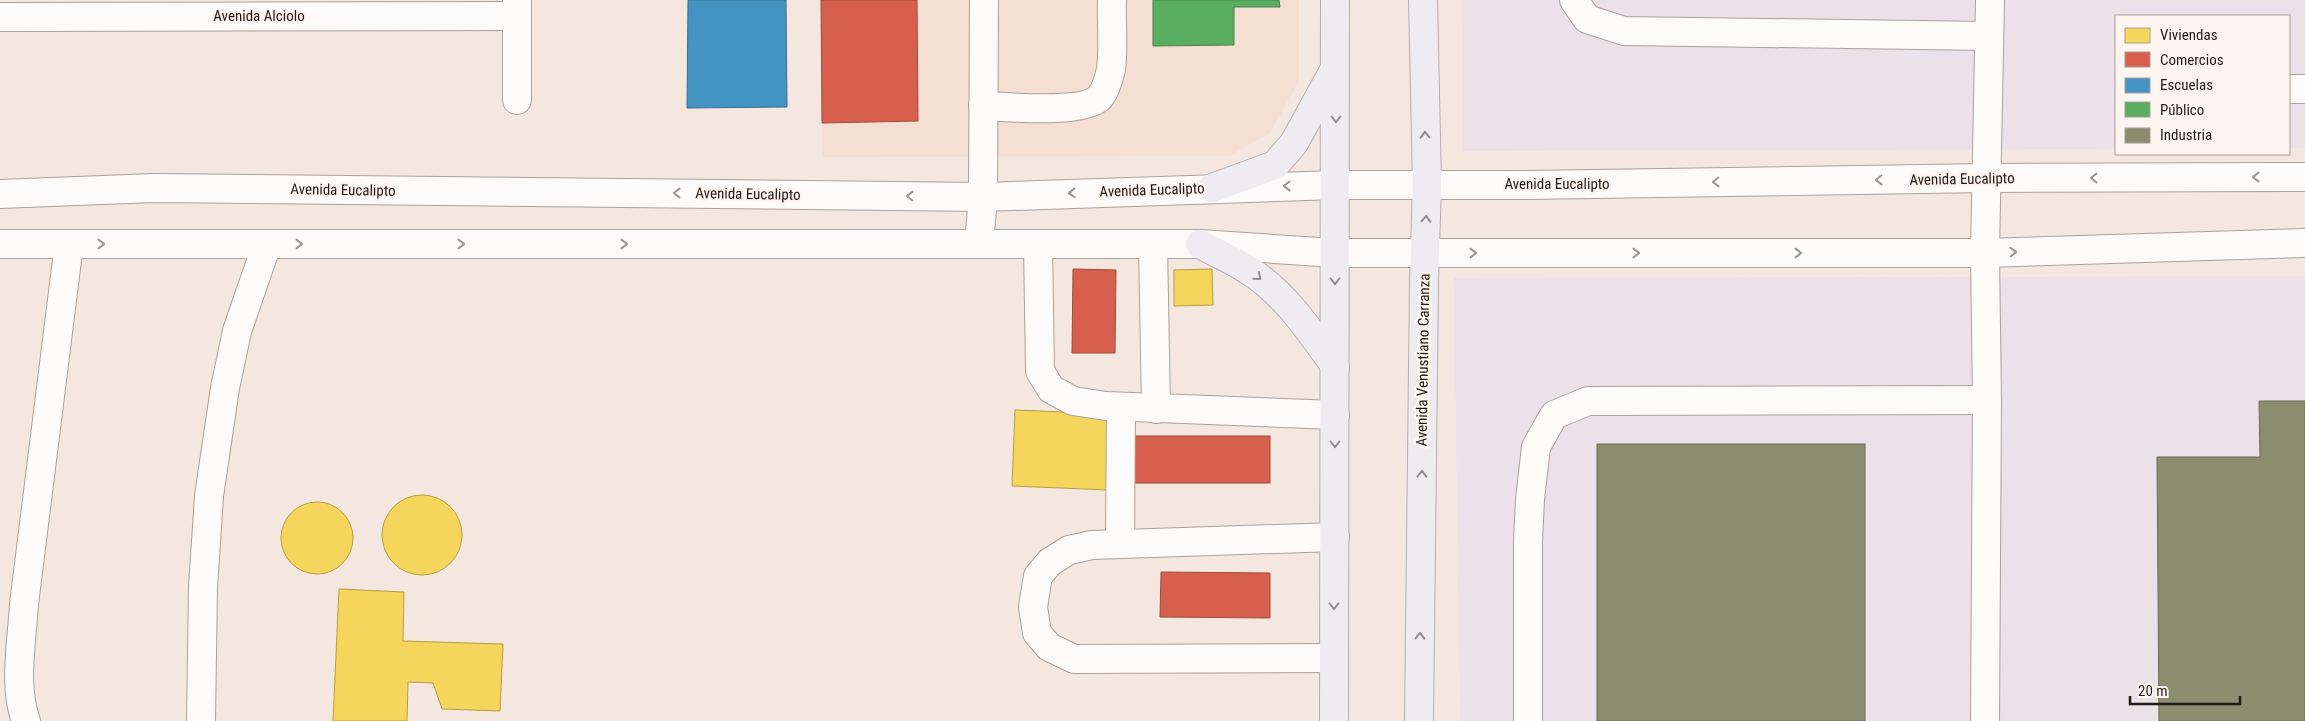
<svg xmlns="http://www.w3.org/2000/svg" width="2305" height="721" viewBox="0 0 2305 721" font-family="'Roboto Condensed',sans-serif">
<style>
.built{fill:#f5ded2}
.industrial{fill:#ece0e9}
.homes{fill:#f6d55c;stroke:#b69d46}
.shops{fill:#d6604d;stroke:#a04b3c}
.schools{fill:#4393c3;stroke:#396e8e}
.public{fill:#5aae61;stroke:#49814a}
.industry{fill:#8c8c6e;stroke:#6c6a53}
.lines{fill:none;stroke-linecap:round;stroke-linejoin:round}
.minor-casing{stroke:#aaa19b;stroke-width:30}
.major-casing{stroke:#b5adb3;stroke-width:30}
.minor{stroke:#fdfbfa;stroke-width:28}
.major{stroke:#efecf1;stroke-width:28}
.oneway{stroke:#928d8e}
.oneway2{stroke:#9a9592}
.labels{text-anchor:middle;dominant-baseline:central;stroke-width:5;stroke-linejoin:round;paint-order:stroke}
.street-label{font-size:15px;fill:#211914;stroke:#fff5f0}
</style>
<rect width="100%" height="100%" fill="#f4e7e0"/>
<polygon class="built" points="821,0 1299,0 1299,81 1270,133 1229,156 822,157"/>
<g class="industrial">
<polygon points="1462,0 2305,0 2305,148 2289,148 2289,16 2116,16 2116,149 1463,151"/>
<polygon points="2305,276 2305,721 1460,721 1454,278"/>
</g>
<g class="homes">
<polygon points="1212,269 1213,305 1174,306 1174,270"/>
<polygon points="1015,410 1112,414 1109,490 1012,486"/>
<circle cx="422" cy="535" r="40"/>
<circle cx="317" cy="538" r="36"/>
<polygon points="339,589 404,592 403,641 503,644 500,711 442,709 433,683 408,682 407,721 333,721"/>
</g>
<g class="shops">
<polygon points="821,0 917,0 918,121 822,123"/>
<polygon points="1073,269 1116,270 1115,353 1072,353"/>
<rect x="1134" y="436" width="136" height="47"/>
<polygon points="1161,572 1270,573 1270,618 1160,617"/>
</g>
<polygon class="schools" points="688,0 786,0 787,107 687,108"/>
<polygon class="public" points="1153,0 1279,0 1280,7 1234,7 1234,45 1153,46"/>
<g class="industry">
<polygon points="2259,401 2305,401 2305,721 2159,721 2157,457 2260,457"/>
<rect x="1597" y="444" width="268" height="277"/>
</g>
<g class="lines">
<defs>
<g id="minor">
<polyline points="1574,0 1587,19 1624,31 1989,36"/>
<polyline points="0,17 517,16"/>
<polyline points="2289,89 2305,89"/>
<polyline points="517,100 517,0"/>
<path d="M 983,106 C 1007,107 1085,114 1100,97 C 1106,90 1109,78 1111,69 C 1114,47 1111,22 1112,0"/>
<polyline points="0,194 154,188 983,197 1336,185 1526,185 1987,178 2305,177"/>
<polyline points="0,244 1200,244 1335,253 1985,253 2305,243"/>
<polyline points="979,244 983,197 984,0"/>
<polyline points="1038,244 1040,371 1051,389 1073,401 1106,406 1335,415"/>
<polyline points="1153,244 1156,409"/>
<polyline points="1120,544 1121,407"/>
<polyline points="1334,658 1074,659 1049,647 1037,633 1033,607 1038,576 1050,562 1069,550 1092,545 1335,537"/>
<path d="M 26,721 C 13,686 22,641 24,604 L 69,244"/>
<polyline points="201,721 203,587 209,496 225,388 237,331 267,244"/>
<polyline points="1528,721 1528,541 1530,499 1536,447 1554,415 1588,401 1987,400"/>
<polyline points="1985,721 1987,400 1985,253 1990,0"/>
</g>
<g id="major">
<polyline points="1212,188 1275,165 1294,143 1333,72"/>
<path d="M 1200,244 C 1216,253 1233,260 1248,270 C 1285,293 1310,331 1335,366"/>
<polyline points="1334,721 1335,0"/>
<polyline points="1419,721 1424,282 1427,184 1423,0"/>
</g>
</defs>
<use href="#minor" class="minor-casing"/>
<use href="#major" class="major-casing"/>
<use href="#minor" class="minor"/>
<use href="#major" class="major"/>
</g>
<defs><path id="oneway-chevron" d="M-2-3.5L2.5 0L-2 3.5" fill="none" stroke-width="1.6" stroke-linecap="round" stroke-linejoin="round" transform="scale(1.25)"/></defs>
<g class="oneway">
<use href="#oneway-chevron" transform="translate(1336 119) rotate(90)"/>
<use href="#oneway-chevron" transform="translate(1425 135) rotate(-92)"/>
<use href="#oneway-chevron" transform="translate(1426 219) rotate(-88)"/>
<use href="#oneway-chevron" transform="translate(1258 277) rotate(39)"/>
<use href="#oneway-chevron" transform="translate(1335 281) rotate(90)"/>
<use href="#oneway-chevron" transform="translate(1335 444) rotate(90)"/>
<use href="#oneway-chevron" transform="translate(1422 474) rotate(-89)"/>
<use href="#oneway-chevron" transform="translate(1334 606) rotate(90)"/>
<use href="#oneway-chevron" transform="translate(1420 636) rotate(-89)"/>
</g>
<g class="oneway2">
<use href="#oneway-chevron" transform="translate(2256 177) rotate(180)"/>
<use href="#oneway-chevron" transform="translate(2094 178) rotate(180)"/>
<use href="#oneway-chevron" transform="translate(1879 180) rotate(179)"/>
<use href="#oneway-chevron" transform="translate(1716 182) rotate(179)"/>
<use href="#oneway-chevron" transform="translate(1287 186) rotate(179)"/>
<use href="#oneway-chevron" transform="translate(677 193) rotate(-179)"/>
<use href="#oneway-chevron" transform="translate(1072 193) rotate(178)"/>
<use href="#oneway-chevron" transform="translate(910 196) rotate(-179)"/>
<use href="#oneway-chevron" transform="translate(101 244)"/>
<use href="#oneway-chevron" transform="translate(299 244)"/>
<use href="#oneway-chevron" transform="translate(461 244)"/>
<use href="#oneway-chevron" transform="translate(624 244)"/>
<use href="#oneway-chevron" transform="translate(2013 252) rotate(-2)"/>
<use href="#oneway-chevron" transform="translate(1473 253)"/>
<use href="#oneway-chevron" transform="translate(1636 253)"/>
<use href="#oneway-chevron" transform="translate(1798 253)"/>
</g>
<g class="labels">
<g class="street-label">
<text x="259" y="16">Avenida Alciolo</text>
<text transform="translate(1962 179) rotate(-1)">Avenida Eucalipto</text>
<text x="1557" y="184">Avenida Eucalipto</text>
<text transform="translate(343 190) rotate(1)">Avenida Eucalipto</text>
<text transform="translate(1152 190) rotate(-2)">Avenida Eucalipto</text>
<text transform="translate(748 194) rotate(1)">Avenida Eucalipto</text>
<text transform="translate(1423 360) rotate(-89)">Avenida Venustiano Carranza</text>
</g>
</g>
<rect x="2115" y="15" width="175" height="140" fill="#fff5f0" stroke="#a69d98"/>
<rect x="2125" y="28" width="25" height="15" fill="#f6d55c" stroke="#a69d98"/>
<text x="2160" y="40" font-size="15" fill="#211914">Viviendas</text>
<rect x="2125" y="52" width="25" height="15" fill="#d6604d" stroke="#a69d98"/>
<text x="2160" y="65" font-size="15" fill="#211914">Comercios</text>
<rect x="2125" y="78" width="25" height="15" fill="#4393c3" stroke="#a69d98"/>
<text x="2160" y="90" font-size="15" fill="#211914">Escuelas</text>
<rect x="2125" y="102" width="25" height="15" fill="#5aae61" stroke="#a69d98"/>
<text x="2160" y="115" font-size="15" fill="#211914">Público</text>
<rect x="2125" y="128" width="25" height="15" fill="#8c8c6e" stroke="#a69d98"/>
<text x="2160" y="140" font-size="15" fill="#211914">Industria</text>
<path d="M2130 696v8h110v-8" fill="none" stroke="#211914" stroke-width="2.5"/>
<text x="2138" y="696" font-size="15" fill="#211914" stroke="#fff5f0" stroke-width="4" paint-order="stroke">20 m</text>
</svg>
